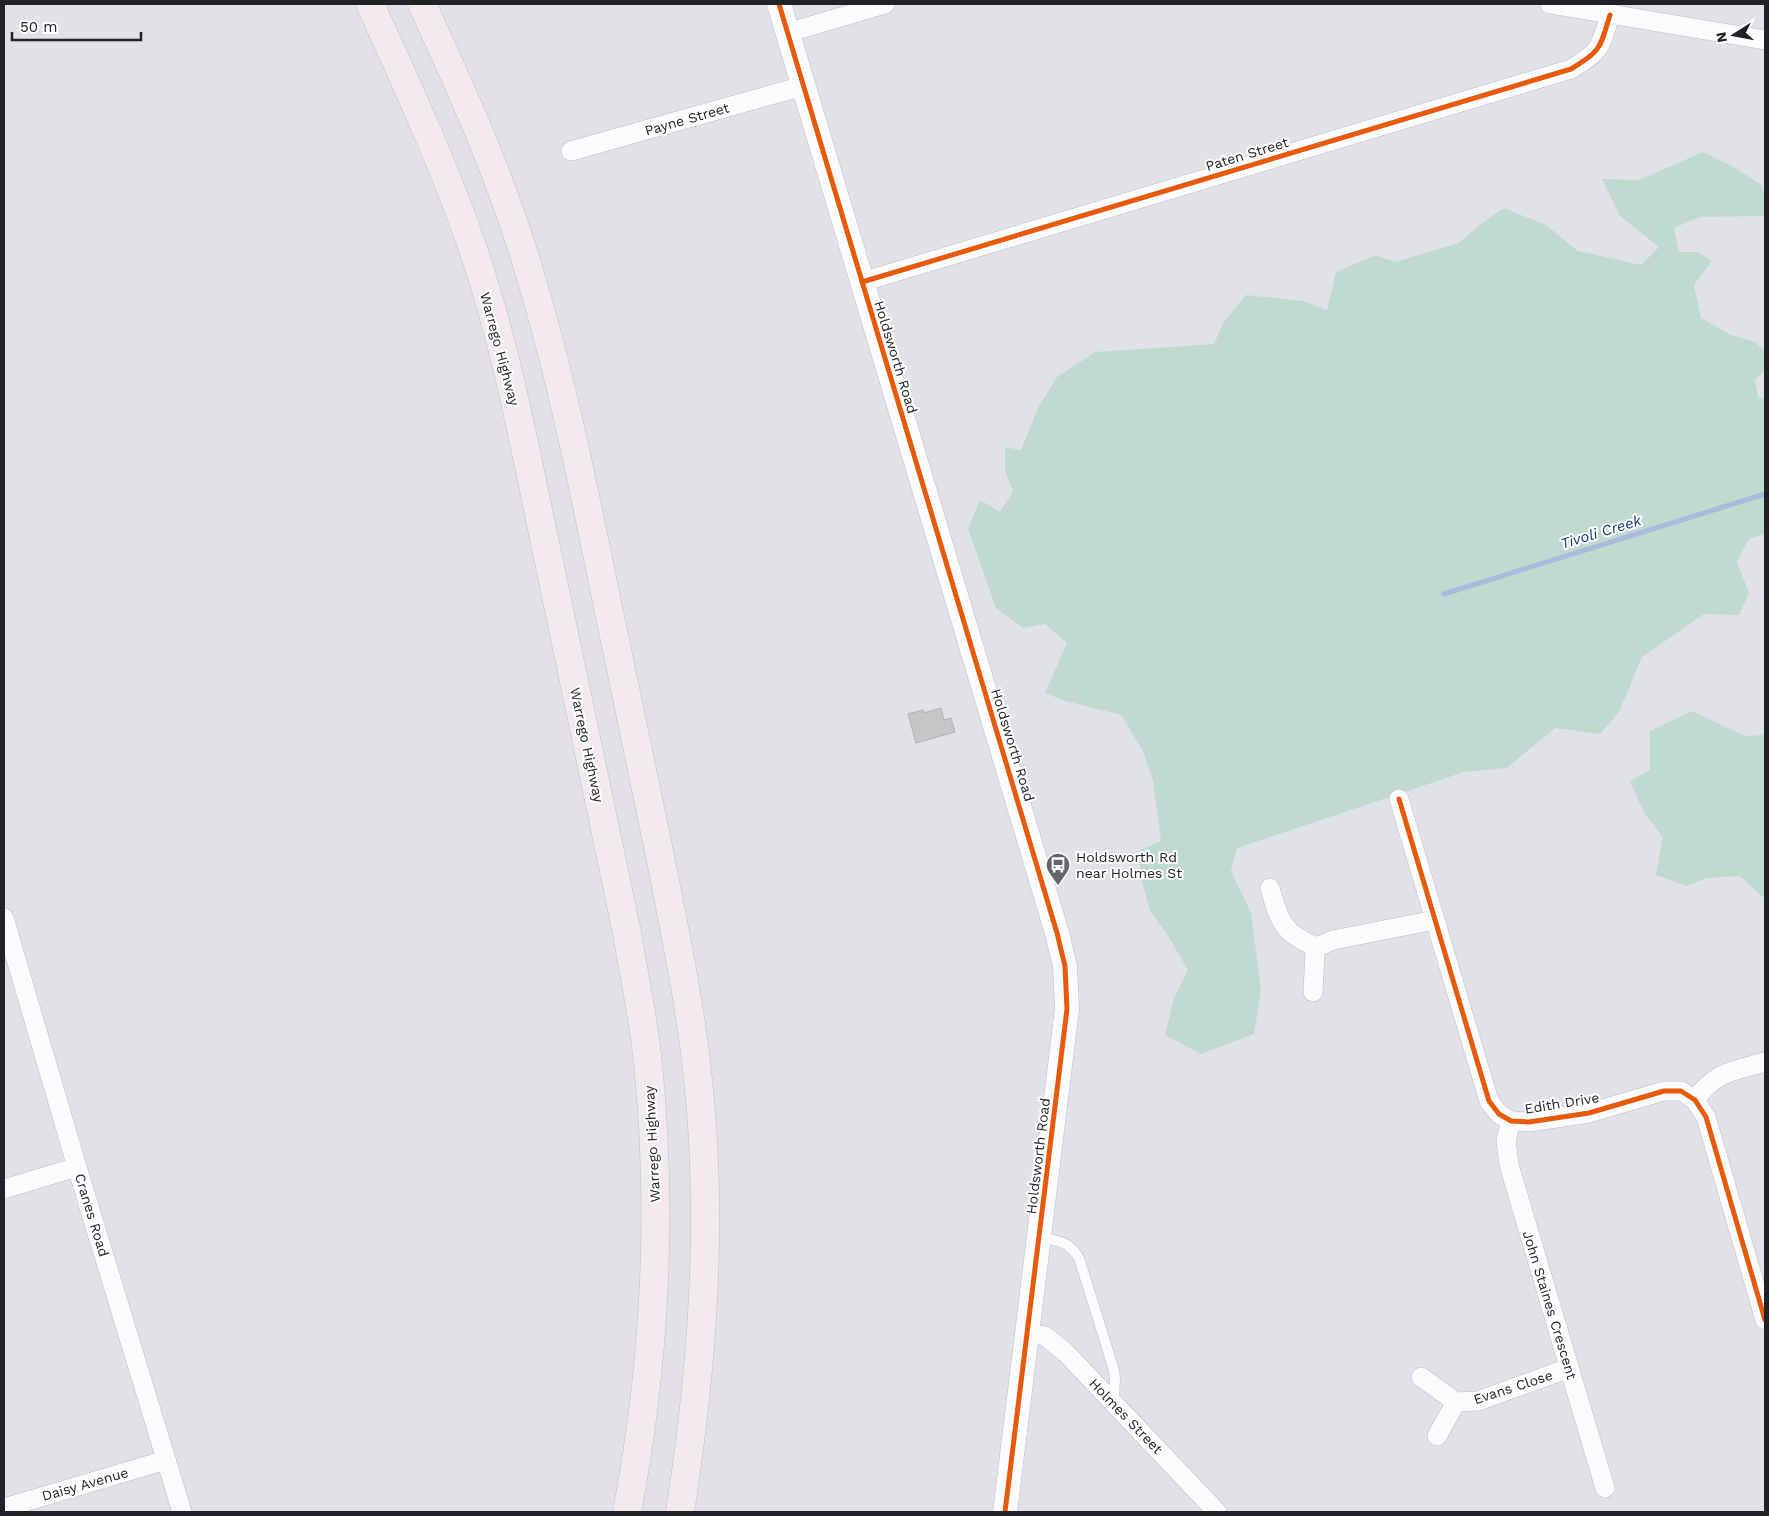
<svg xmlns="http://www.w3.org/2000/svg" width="1769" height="1516" viewBox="0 0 1769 1516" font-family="'Work Sans',sans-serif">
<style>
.green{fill:#c1dad0}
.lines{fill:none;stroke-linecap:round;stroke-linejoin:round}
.stream{stroke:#a7bddb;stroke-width:5}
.building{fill:#c7c5c8;stroke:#b3b2b4}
.service-casing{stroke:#bbbdc1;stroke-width:11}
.minor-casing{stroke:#bbbdc1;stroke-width:20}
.tertiary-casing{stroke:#bbbdc1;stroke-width:25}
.motorway-casing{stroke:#bfc0c3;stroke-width:29}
.service{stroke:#fafbfc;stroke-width:10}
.minor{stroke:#fafbfc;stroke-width:19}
.tertiary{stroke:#fafbfc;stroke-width:24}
.motorway{stroke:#f3eaee;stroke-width:28}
.cycleway-casing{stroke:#fff;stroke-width:8}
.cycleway{stroke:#e8590c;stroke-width:5}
.labels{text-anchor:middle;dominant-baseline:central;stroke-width:4;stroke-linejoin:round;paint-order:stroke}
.street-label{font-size:14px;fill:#202226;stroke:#fff}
.poi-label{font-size:14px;fill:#202226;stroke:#fff;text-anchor:start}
.water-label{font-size:15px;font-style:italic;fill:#0f396c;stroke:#fff}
</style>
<rect width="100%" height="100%" fill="#e0e2e8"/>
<g class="green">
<polygon points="1703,152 1730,165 1762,185 1765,201 1765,216 1700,217 1674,228 1679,252 1698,252 1712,261 1694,285 1701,318 1731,335 1753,341 1765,350 1765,370 1755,380 1758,397 1765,399 1765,534 1749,539 1737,562 1749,593 1739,615 1704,614 1642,657 1619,712 1600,734 1555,728 1507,768 1464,772 1237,848 1231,871 1251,913 1261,990 1254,1034 1201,1054 1165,1035 1174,998 1188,970 1167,934 1150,911 1140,874 1141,850 1161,841 1153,781 1143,751 1121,715 1065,701 1045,693 1067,643 1045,624 1023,628 996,608 968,529 980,500 1000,512 1013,491 1005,471 1005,447 1021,450 1038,408 1057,377 1095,352 1214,344 1223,323 1246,295 1303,301 1327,310 1336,272 1376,255 1395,262 1459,243 1481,224 1504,208 1546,225 1578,251 1641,265 1659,247 1620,216 1602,179 1639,180"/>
<polygon points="1692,711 1745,736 1765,735 1765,899 1740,876 1706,878 1687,886 1656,875 1663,837 1644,813 1630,781 1650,770 1650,731"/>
</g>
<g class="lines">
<polyline class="stream" points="1444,594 1765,494"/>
</g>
<polygon class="building" points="941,708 944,720 951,718 955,732 916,743 908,714 923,710 924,713"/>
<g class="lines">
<defs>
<path id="service" d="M 1039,1237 C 1058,1241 1069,1241 1079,1258 L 1113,1367 L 1115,1377 L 1114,1403"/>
<g id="minor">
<polyline points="1550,4 1765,40"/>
<polyline points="787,33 885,4"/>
<polyline points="571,151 803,86"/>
<path d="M 862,282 L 1571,69 C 1602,51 1600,47 1610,15"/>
<polyline points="1399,799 1489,1101 1499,1114 1511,1121 1529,1122 1589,1113 1664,1091 1681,1091 1695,1100 1706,1117 1765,1320"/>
<path d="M 1270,888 C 1279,921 1283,934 1317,947"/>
<polyline points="4,918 77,1167 182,1512"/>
<polyline points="1313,992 1315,952 1317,947 1333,940 1435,920"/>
<path d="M 1695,1100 C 1716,1071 1733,1071 1765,1062"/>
<polyline points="1511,1121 1506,1140 1509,1165 1605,1488"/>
<polyline points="4,1189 77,1167"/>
<polyline points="1028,1333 1045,1336 1066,1353 1217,1512"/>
<polyline points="1421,1377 1456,1402 1437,1436"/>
<polyline points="1456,1402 1478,1401 1569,1368"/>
<polyline points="4,1508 166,1460"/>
</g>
<polyline id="tertiary" points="779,4 1057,933 1065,966 1067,1009 1005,1512"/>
<g id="motorway">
<path d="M 370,4 C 406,83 443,163 472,246 C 505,342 524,443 545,543 C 572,673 600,803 627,933 C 634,976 644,1020 648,1064 C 663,1212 655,1366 627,1512"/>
<path d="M 422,4 C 462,91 502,179 529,271 C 567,395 590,523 617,650 C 631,718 645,787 660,856 C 674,927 689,998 697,1070 C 714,1217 703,1366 680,1512"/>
</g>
</defs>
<use href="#service" class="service-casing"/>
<use href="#minor" class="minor-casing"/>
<use href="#tertiary" class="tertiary-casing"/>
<use href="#motorway" class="motorway-casing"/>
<use href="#service" class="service"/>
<use href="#minor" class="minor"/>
<use href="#tertiary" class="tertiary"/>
<use href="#motorway" class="motorway"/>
<defs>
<g id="cycleway">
<polyline points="779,4 1057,933 1065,966 1067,1009 1005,1512"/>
<path d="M 862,282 L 1571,69 C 1602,51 1600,47 1610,15"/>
<polyline points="1399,799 1489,1101 1499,1114 1511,1121 1529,1122 1589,1113 1664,1091 1681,1091 1695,1100 1706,1117 1765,1320"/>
</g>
</defs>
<use href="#cycleway" class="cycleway-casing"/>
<use href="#cycleway" class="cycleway"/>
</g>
<defs>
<symbol id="bus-pin" viewBox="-11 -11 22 30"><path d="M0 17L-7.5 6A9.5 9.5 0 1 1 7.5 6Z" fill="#63656a" stroke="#fff"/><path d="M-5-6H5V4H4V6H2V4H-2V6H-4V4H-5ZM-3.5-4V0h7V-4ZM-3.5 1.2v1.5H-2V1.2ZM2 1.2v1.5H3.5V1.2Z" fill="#fff"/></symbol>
</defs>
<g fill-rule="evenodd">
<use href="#bus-pin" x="1044" y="851" width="28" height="38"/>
</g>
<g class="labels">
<g class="street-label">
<text transform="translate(687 119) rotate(-16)">Payne Street</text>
<text transform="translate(1247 154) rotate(-17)">Paten Street</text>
<text transform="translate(500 349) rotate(75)">Warrego Highway</text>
<text transform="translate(896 357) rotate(73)">Holdsworth Road</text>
<text transform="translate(587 745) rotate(78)">Warrego Highway</text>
<text transform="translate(1013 745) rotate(73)">Holdsworth Road</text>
<text transform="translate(1562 1103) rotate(-9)">Edith Drive</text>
<text transform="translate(652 1144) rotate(-93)">Warrego Highway</text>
<text transform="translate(1038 1156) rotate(-83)">Holdsworth Road</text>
<text transform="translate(92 1215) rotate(73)">Cranes Road</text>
<text transform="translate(1550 1305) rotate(73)">John Staines Crescent</text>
<text transform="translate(1513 1387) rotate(-18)">Evans Close</text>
<text transform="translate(1126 1416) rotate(46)">Holmes Street</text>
<text transform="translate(85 1484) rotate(-16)">Daisy Avenue</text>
</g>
<g class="poi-label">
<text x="1076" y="857">Holdsworth Rd<tspan x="1076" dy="16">near Holmes St</tspan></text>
</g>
<g class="water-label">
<text transform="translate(1601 532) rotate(-17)">Tivoli Creek</text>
</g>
</g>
<rect width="1769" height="1516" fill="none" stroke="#202226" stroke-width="10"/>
<g transform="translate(1734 35) rotate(259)" stroke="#ffffff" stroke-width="4" paint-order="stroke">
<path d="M0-4L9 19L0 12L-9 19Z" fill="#202226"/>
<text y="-8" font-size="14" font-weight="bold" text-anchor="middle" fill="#202226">N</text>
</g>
<path d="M12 32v8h129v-8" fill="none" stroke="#202226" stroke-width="2.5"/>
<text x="20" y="32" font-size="15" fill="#202226" stroke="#ffffff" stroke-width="4" paint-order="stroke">50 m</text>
</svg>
